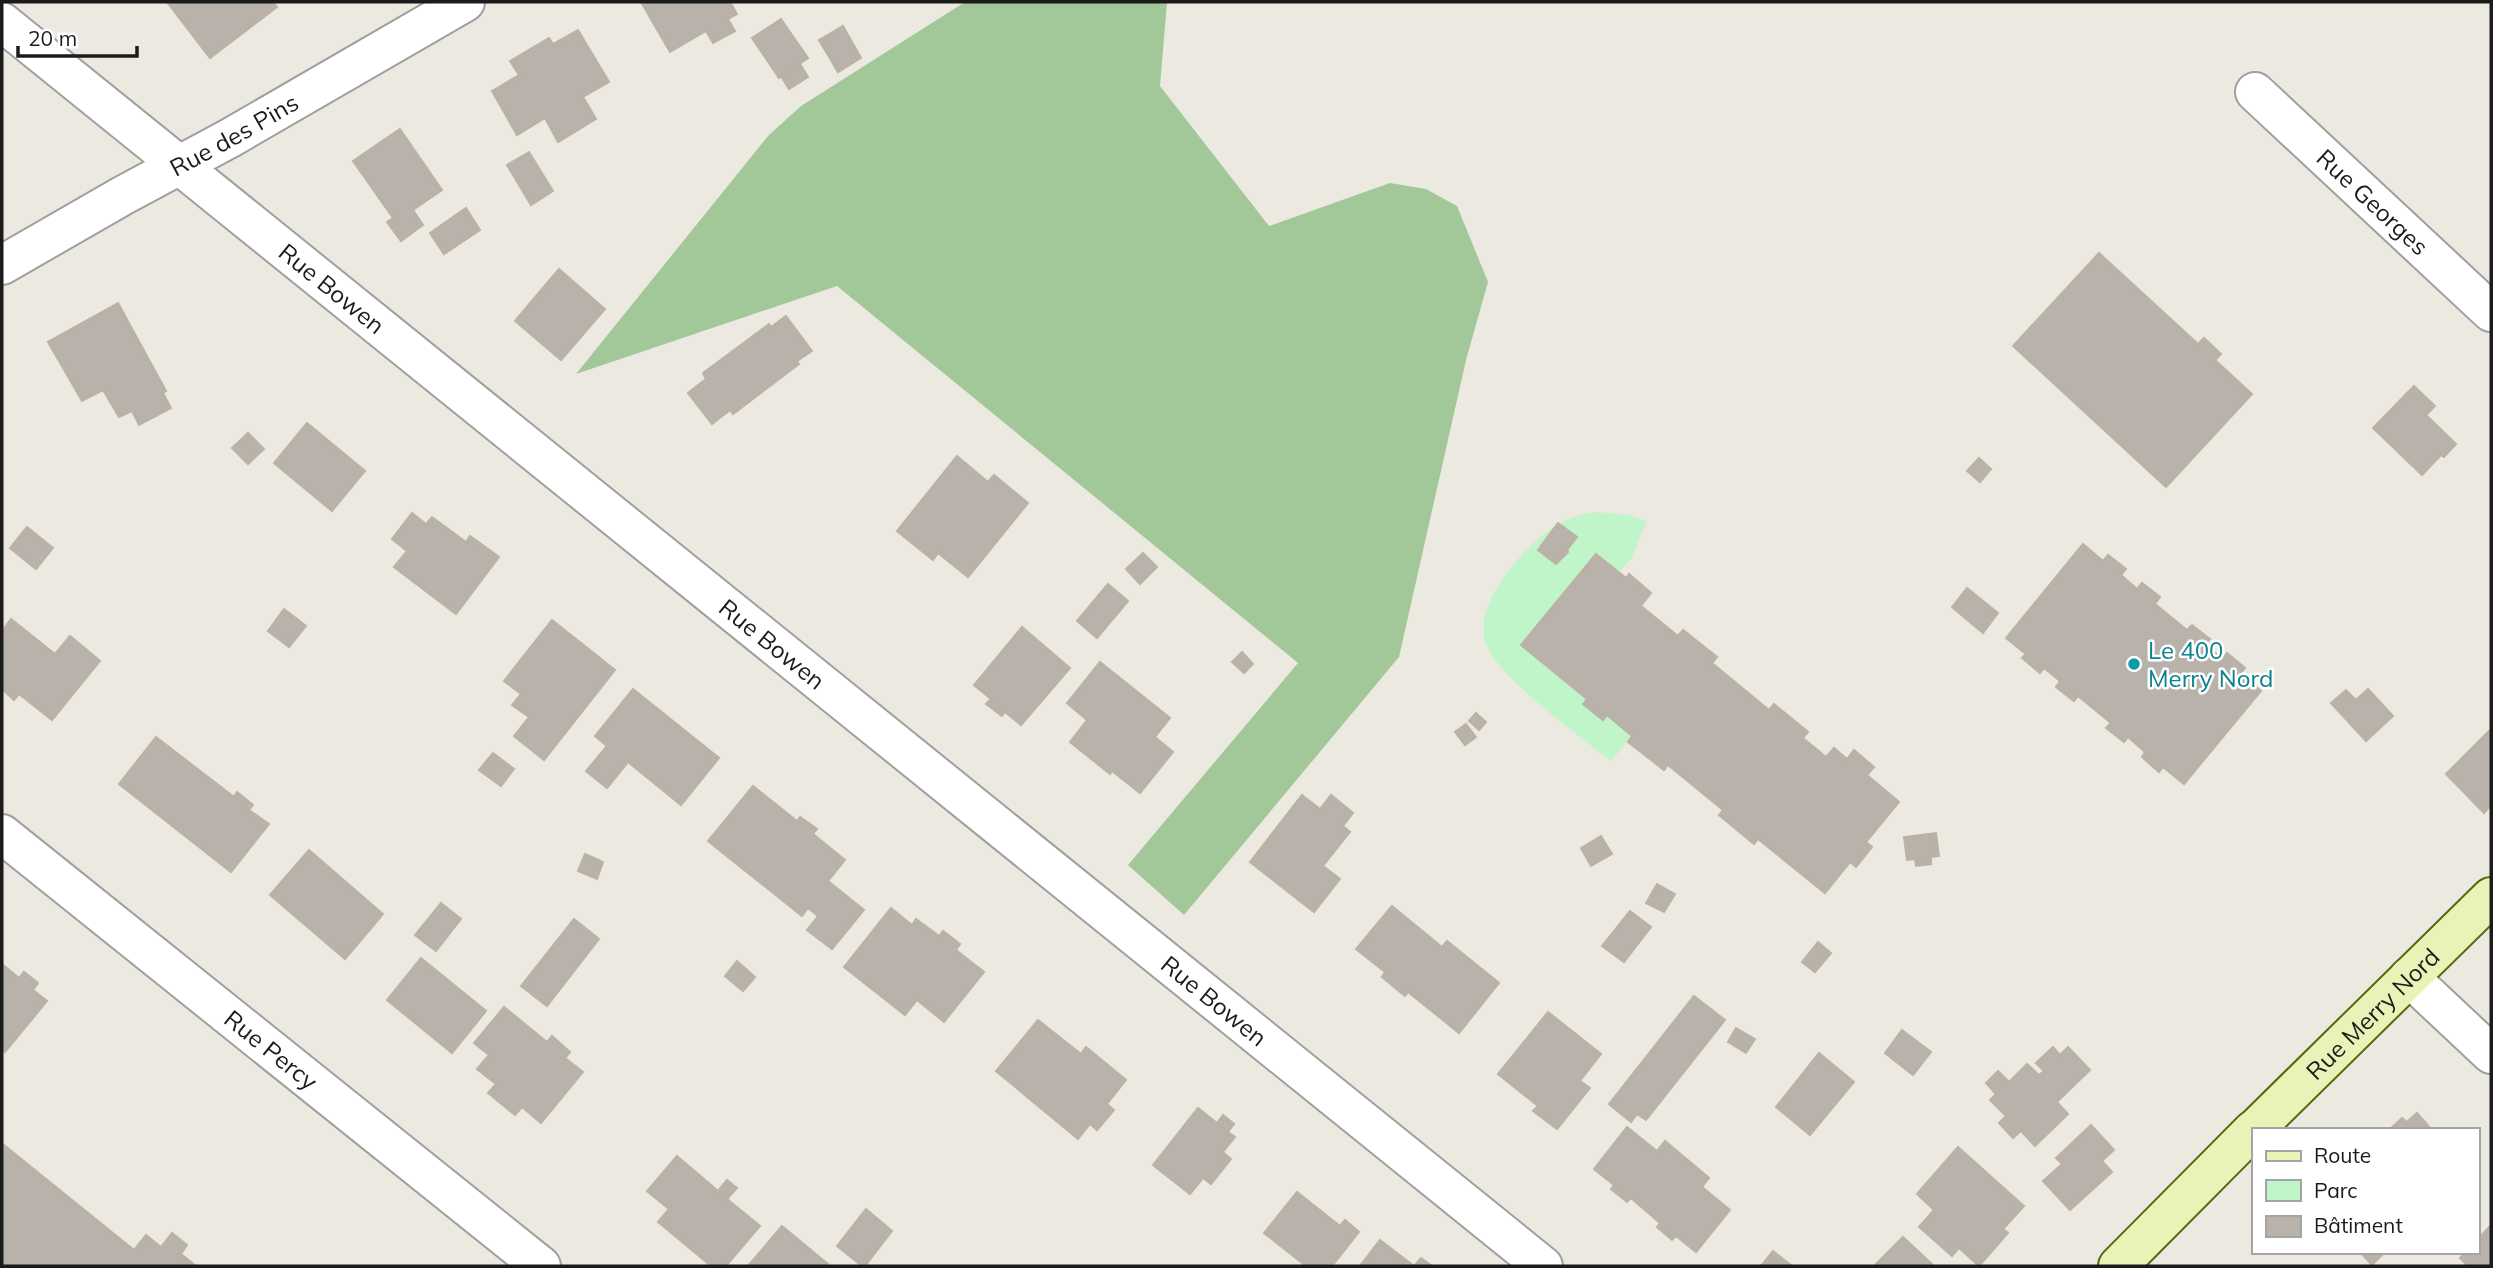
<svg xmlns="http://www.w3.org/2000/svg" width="2493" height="1268" viewBox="0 0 2493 1268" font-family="Mulish,sans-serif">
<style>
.forest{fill:#a2c899}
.park{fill:#c0f4c9}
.building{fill:#b8b2ab;stroke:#bcb1a5;stroke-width:2}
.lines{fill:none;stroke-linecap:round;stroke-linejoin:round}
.minor-casing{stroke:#9f9f9f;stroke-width:42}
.tertiary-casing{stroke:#9f9f9f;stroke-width:42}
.secondary-casing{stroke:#54670d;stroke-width:42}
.minor{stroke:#fff;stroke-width:38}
.tertiary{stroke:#fff;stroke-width:38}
.secondary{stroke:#eaf3b7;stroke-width:38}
.culture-dot{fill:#0f9aa8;stroke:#fff;stroke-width:2.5}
.labels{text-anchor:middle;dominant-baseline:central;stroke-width:5;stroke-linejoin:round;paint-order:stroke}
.street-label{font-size:24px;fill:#1b1b1b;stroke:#fff}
.culture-label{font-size:24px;fill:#0d838f;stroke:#fff;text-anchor:start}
</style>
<rect width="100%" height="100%" fill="#ece9e1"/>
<polygon class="forest" points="965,2 1167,2 1160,86 1269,226 1390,183 1426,189 1457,206 1488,282 1466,360 1399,657 1184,915 1128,865 1298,663 837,286 576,374 768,136 801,106"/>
<path class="park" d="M 1597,512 L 1629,515 L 1647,521 L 1631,559 L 1619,572 L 1596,554 L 1521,645 L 1587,699 L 1583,705 L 1603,720 L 1607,715 L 1632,736 L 1611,761 C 1580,736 1501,680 1487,646 C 1475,619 1497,584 1514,564 C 1538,536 1560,516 1597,512 Z"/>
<g class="building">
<polygon points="167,2 273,2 277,7 210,58"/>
<polygon points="641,2 730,2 737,14 728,19 735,31 713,43 706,31 670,52"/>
<polygon points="781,19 808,58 779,78 752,38"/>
<polygon points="843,26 861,58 838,72 819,40"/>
<polygon points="578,30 609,82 583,97 596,119 558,142 545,118 517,135 492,91 519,75 510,61 549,38 553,44"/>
<polygon points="800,64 808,77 789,89 781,76"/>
<polygon points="400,129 442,190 413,210 423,225 401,241 387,222 393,218 353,161"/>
<polygon points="529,152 553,191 531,205 507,165"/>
<polygon points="466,208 480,230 444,254 430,233"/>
<polygon points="2099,253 2198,344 2204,338 2221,354 2215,360 2252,394 2166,487 2013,346"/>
<polygon points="559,269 605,309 561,360 515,321"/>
<polygon points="118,303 166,391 163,393 171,408 139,425 132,411 119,417 103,390 82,401 48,342"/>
<polygon points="786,316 812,351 797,361 799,364 733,414 730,410 712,424 688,393 706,379 703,373 769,324 771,327"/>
<polygon points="2414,386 2435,406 2426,415 2456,444 2444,457 2441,455 2422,475 2373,428"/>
<polygon points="307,423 365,471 332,511 274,463"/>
<polygon points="248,433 264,449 248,464 232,448"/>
<polygon points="957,456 988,482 994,475 1028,503 968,577 938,553 933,560 897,531"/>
<polygon points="1979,458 1991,469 1980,482 1967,471"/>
<polygon points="412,513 426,524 432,517 466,542 470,536 499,557 456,614 394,567 407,551 392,539"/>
<polygon points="1558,523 1577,537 1567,550 1568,552 1556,564 1538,550"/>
<polygon points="27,527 53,548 36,569 10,548"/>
<polygon points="2083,544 2103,561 2108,555 2126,569 2121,575 2137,589 2142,583 2160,597 2155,604 2187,630 2192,625 2210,639 2205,644 2222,659 2227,653 2245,668 2240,674 2261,691 2184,784 2163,767 2159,772 2142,757 2145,752 2128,737 2124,742 2106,728 2111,723 2078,696 2074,701 2056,687 2060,681 2044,668 2040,673 2022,658 2026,654 2006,638"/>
<polygon points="1143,553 1157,567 1140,584 1126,569"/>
<polygon points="1596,554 1626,578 1629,574 1651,593 1641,606 1678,636 1683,630 1717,657 1712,663 1769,710 1774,704 1808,732 1803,738 1826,757 1834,748 1847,759 1854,750 1874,767 1867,775 1899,802 1866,842 1872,847 1856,867 1850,862 1825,893 1758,839 1754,844 1719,815 1723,810 1668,765 1664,770 1628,742 1632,736 1607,715 1603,720 1583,704 1587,699 1521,645"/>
<polygon points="1108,584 1128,601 1097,638 1077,621"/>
<polygon points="1967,588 1998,613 1983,633 1952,607"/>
<polygon points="284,609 306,626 289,647 268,631"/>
<polygon points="11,619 55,654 70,636 100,661 52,720 19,694 14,700 2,689 2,631"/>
<polygon points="552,620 615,670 544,760 514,736 529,717 512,705 521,694 504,681"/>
<polygon points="1022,627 1070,668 1021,725 1005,712 1002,716 986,704 991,699 974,685"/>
<polygon points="1242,652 1253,664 1244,673 1232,662"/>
<polygon points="1100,662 1170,718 1155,737 1173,752 1140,793 1112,771 1110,774 1070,742 1087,720 1067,703"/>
<polygon points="633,689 719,758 681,805 628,762 607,788 586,771 607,746 595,736"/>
<polygon points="2368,689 2393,716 2366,741 2331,703 2346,690 2356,700"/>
<polygon points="1476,713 1486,722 1479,730 1469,721"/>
<polygon points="1466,724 1476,737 1465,745 1455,732"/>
<polygon points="2489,731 2491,733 2491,805 2484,813 2446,774"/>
<polygon points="156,737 234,797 237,792 253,805 249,810 269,824 231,872 119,784"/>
<polygon points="493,753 514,769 501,786 479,770"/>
<polygon points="753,786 797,821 800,817 817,829 813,834 845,860 828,881 864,910 832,949 807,930 818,916 808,908 802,916 708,841"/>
<polygon points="1302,795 1320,809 1331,795 1353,813 1343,826 1350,832 1323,866 1340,879 1314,912 1250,862"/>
<polygon points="1936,833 1939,856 1931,857 1931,864 1916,866 1915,859 1907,860 1904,837"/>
<polygon points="1601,836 1612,854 1591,866 1581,848"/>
<polygon points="309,850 383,914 345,959 270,895"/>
<polygon points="585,854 603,862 597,879 578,871"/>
<polygon points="1657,884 1675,894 1664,912 1646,903"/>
<polygon points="441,903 461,919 436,951 415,935"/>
<polygon points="1392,906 1442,947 1447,941 1499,983 1459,1033 1408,992 1405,996 1382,977 1385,972 1356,949"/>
<polygon points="891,908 912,925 916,919 939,936 943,931 960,944 956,950 984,972 944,1022 917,1000 905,1015 844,967"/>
<polygon points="1630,911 1651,927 1624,962 1602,946"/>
<polygon points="574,919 599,939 547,1006 521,986"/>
<polygon points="1818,942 1831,953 1815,972 1802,962"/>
<polygon points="421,958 486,1011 452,1053 387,1000"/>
<polygon points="737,961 755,977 743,991 725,976"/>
<polygon points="2,964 19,978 24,972 38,983 33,990 47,1001 5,1052 2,1049"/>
<polygon points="1694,996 1725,1020 1646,1120 1637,1114 1631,1122 1609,1104"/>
<polygon points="504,1007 547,1042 552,1036 570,1052 565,1058 583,1072 541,1123 522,1107 515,1115 488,1093 496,1084 477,1069 489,1055 474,1043"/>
<polygon points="1548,1012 1601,1054 1580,1081 1590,1088 1557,1129 1533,1111 1538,1106 1498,1074"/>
<polygon points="1038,1020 1081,1054 1086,1047 1126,1080 1107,1104 1114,1110 1097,1130 1090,1124 1078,1139 996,1071"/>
<polygon points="1736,1028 1755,1039 1746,1053 1728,1042"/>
<polygon points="1902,1030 1931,1052 1913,1075 1885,1053"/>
<polygon points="2053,1047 2060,1055 2068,1047 2090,1070 2057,1102 2068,1114 2035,1146 2021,1131 2013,1138 1999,1123 2006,1116 1990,1100 1996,1094 1986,1083 1998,1071 2009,1082 2027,1064 2039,1075 2044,1071 2036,1063"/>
<polygon points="1819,1053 1854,1082 1810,1135 1776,1107"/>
<polygon points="1198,1108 1217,1123 1223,1115 1234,1124 1228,1132 1235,1137 1223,1152 1231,1159 1211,1184 1203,1178 1190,1194 1153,1165"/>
<polygon points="2417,1113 2432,1130 2389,1130 2402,1118 2407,1122"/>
<polygon points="2091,1125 2114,1150 2102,1161 2112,1172 2070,1210 2043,1181 2062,1164 2056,1158"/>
<polygon points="1627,1127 1657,1151 1665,1141 1709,1178 1702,1187 1730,1210 1696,1252 1676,1236 1672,1240 1657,1227 1660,1223 1631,1198 1627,1202 1611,1189 1614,1185 1594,1169"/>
<polygon points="4,1145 134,1250 146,1235 161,1247 172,1233 187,1245 181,1254 196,1266 2,1266 2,1147"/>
<polygon points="1958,1147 2024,1206 2003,1229 2008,1233 1979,1266 1959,1248 1952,1256 1919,1227 1934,1210 1917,1194"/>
<polygon points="677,1156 718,1191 727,1180 737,1188 727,1199 760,1226 726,1266 711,1266 658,1222 669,1209 647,1191"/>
<polygon points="1297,1192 1340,1226 1345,1220 1359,1232 1332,1266 1306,1266 1264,1233"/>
<polygon points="866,1209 892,1231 865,1266 862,1266 837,1246"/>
<polygon points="2491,1225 2491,1266 2468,1266 2460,1258 2466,1252 2477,1252 2477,1240"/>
<polygon points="782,1226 828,1264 826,1266 748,1266"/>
<polygon points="1903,1237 1934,1266 1874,1266"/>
<polygon points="1380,1240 1414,1266 1421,1258 1432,1266 1360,1266"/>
<polygon points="1773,1251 1792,1266 1761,1266"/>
<polygon points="2360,1252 2385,1252 2372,1265"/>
</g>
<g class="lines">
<defs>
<g id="minor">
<path id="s1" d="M 2255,92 L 2491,312"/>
<path id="s2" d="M 2,834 L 541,1266"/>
<polyline points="2409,977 2491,1054"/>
</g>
<g id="tertiary">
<path id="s3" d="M 2,22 L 1543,1266"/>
<path id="s4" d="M 2,265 L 122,196 L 230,138 L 465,2"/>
</g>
<g id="secondary">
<path id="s5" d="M 2254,1130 L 2491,897"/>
<polyline points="2118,1266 2253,1130"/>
</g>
</defs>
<use href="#minor" class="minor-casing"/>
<use href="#tertiary" class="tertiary-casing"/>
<use href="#secondary" class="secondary-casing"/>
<use href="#minor" class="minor"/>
<use href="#tertiary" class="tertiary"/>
<use href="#secondary" class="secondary"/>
</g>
<circle class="culture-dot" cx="2134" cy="664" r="7"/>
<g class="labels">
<g class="street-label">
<text stroke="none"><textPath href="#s4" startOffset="266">Rue des Pins</textPath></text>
<text stroke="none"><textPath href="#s1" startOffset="161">Rue Georges</textPath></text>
<text stroke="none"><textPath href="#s3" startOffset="424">Rue Bowen</textPath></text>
<text stroke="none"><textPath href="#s3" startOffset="990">Rue Bowen</textPath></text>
<text stroke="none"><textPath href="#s3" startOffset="1558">Rue Bowen</textPath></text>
<text stroke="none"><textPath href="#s5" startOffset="166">Rue Merry Nord</textPath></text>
<text stroke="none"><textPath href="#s2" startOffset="345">Rue Percy</textPath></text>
</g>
<g class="culture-label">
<text x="2148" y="650">Le 400<tspan x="2148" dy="28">Merry Nord</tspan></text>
</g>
</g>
<rect width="2493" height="1268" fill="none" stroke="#1b1b1b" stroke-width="7"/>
<rect x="2252" y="1128" width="228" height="126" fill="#ffffff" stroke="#a4a4a4" stroke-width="2"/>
<rect x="2266" y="1151" width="35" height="10" fill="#eaf3b7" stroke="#a4a4a4" stroke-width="2"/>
<text x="2314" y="1163" font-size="21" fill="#1b1b1b">Route</text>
<rect x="2266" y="1180" width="35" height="21" fill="#c0f4c9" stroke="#a4a4a4" stroke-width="2"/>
<text x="2314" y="1198" font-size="21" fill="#1b1b1b">Parc</text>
<rect x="2266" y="1216" width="35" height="21" fill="#b8b2ab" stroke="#a4a4a4" stroke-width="2"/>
<text x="2314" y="1233" font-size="21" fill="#1b1b1b">Bâtiment</text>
<path d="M18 46v10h119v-10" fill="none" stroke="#1b1b1b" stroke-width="3.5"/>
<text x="28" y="46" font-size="21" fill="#1b1b1b" stroke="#ffffff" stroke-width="5" paint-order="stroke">20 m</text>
</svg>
